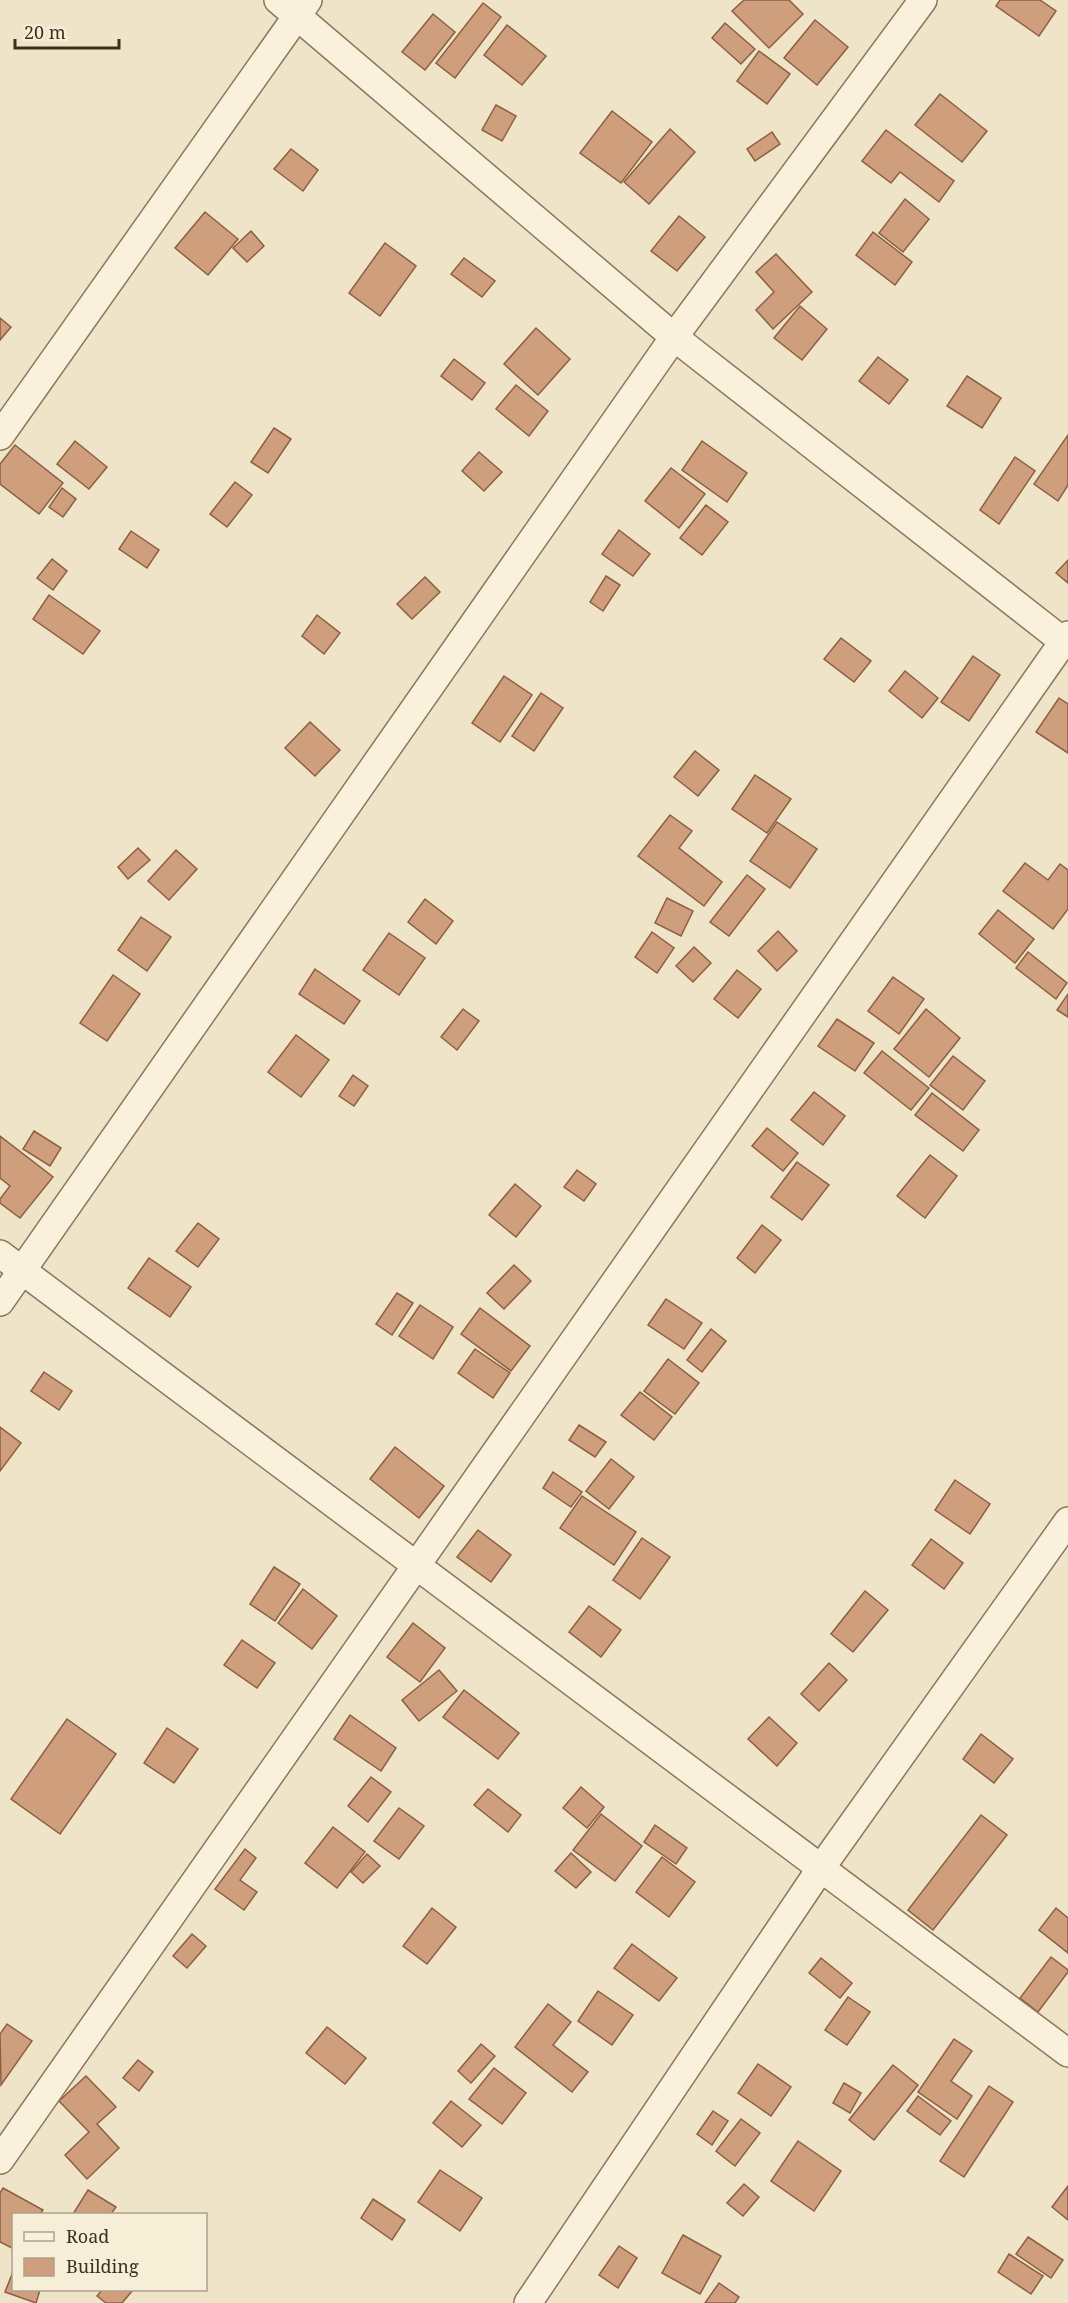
<svg xmlns="http://www.w3.org/2000/svg" width="1068" height="2303" viewBox="0 0 1068 2303" font-family="'Noto Serif',serif">
<style>
.building{fill:#cf9f7d;stroke:#8d5f41;stroke-width:1.5}
.lines{fill:none;stroke-linecap:round;stroke-linejoin:round}
.minor-casing{stroke:#8d765c;stroke-width:30}
.minor{stroke:#faf1dc;stroke-width:27}
</style>
<rect width="100%" height="100%" fill="#f0e4c8"/>
<g class="building">
<polygon points="744,0 789,0 803,14 769,48 732,11"/>
<polygon points="1000,0 1040,0 1056,11 1039,36 996,6"/>
<polygon points="483,3 501,17 455,78 436,63"/>
<polygon points="433,14 455,32 425,70 402,52"/>
<polygon points="815,20 848,47 817,85 784,58"/>
<polygon points="725,23 755,49 741,64 712,38"/>
<polygon points="507,25 546,56 522,85 484,55"/>
<polygon points="759,51 790,74 767,104 737,81"/>
<polygon points="940,94 987,131 962,162 915,125"/>
<polygon points="496,105 516,116 502,141 482,130"/>
<polygon points="612,111 652,142 621,183 580,153"/>
<polygon points="670,129 695,152 649,204 624,182"/>
<polygon points="886,130 954,181 939,202 900,172 891,183 862,161"/>
<polygon points="772,132 780,144 755,161 747,149"/>
<polygon points="291,149 318,170 303,191 274,169"/>
<polygon points="905,199 929,219 903,252 879,233"/>
<polygon points="205,212 238,239 208,275 175,248"/>
<polygon points="679,216 705,237 677,271 651,251"/>
<polygon points="251,231 264,246 247,262 233,248"/>
<polygon points="873,232 912,262 895,285 856,255"/>
<polygon points="385,243 416,266 380,316 349,293"/>
<polygon points="776,254 812,292 773,329 756,310 774,292 756,272"/>
<polygon points="464,258 495,281 482,297 451,274"/>
<polygon points="800,306 827,329 802,360 774,338"/>
<polygon points="0,318 11,327 0,340"/>
<polygon points="536,328 570,359 538,395 504,364"/>
<polygon points="878,357 908,380 889,404 859,381"/>
<polygon points="454,359 485,383 472,400 441,376"/>
<polygon points="967,376 1001,398 982,428 947,406"/>
<polygon points="516,385 548,411 529,436 496,409"/>
<polygon points="274,428 291,439 268,473 251,462"/>
<polygon points="1068,435 1068,485 1058,501 1034,484"/>
<polygon points="75,441 107,467 89,489 57,464"/>
<polygon points="702,441 747,473 727,502 682,470"/>
<polygon points="15,445 63,483 39,514 0,484 0,464"/>
<polygon points="479,452 502,472 484,491 462,471"/>
<polygon points="1015,457 1035,471 999,524 980,510"/>
<polygon points="671,468 705,494 679,528 645,501"/>
<polygon points="235,482 252,495 227,527 210,514"/>
<polygon points="62,488 76,499 63,517 49,507"/>
<polygon points="706,505 728,522 702,555 680,538"/>
<polygon points="619,530 650,554 633,576 602,554"/>
<polygon points="131,531 159,550 147,568 119,549"/>
<polygon points="52,559 67,571 53,590 37,578"/>
<polygon points="1068,560 1068,583 1056,573"/>
<polygon points="606,576 620,585 603,611 590,602"/>
<polygon points="425,577 440,592 412,619 397,604"/>
<polygon points="49,595 100,631 83,654 33,619"/>
<polygon points="317,615 340,633 324,654 302,636"/>
<polygon points="841,638 871,661 854,682 824,659"/>
<polygon points="973,656 1000,675 969,721 941,702"/>
<polygon points="905,671 938,698 922,718 889,691"/>
<polygon points="504,676 532,695 500,742 472,723"/>
<polygon points="541,693 563,708 534,751 512,736"/>
<polygon points="1059,698 1068,704 1068,753 1036,732"/>
<polygon points="310,722 340,750 315,776 285,748"/>
<polygon points="695,751 719,770 698,796 674,777"/>
<polygon points="755,775 791,799 767,833 732,809"/>
<polygon points="670,815 692,831 679,848 722,882 704,906 638,856"/>
<polygon points="777,822 817,849 790,888 750,861"/>
<polygon points="138,848 150,860 128,879 118,867"/>
<polygon points="176,850 197,869 169,900 148,881"/>
<polygon points="1025,863 1048,880 1060,864 1068,870 1068,909 1053,929 1003,891"/>
<polygon points="747,875 765,889 729,936 710,922"/>
<polygon points="667,898 693,911 681,936 655,923"/>
<polygon points="425,899 453,921 436,944 408,922"/>
<polygon points="998,910 1034,939 1015,963 979,934"/>
<polygon points="141,917 171,937 147,971 118,950"/>
<polygon points="778,931 797,951 777,971 758,951"/>
<polygon points="652,932 674,948 657,973 635,957"/>
<polygon points="389,933 425,958 399,995 363,970"/>
<polygon points="694,947 711,963 693,982 676,966"/>
<polygon points="1028,952 1067,983 1056,999 1016,968"/>
<polygon points="315,969 360,1001 344,1024 299,994"/>
<polygon points="737,970 761,989 738,1018 714,999"/>
<polygon points="113,975 140,994 107,1041 80,1023"/>
<polygon points="893,977 924,999 899,1034 868,1011"/>
<polygon points="1068,994 1068,1017 1057,1010"/>
<polygon points="463,1009 479,1021 457,1050 441,1037"/>
<polygon points="926,1009 960,1038 929,1077 894,1049"/>
<polygon points="837,1019 874,1043 855,1071 818,1046"/>
<polygon points="296,1035 329,1060 301,1097 268,1072"/>
<polygon points="882,1051 929,1088 911,1110 864,1073"/>
<polygon points="953,1056 985,1081 963,1110 930,1085"/>
<polygon points="353,1075 368,1086 354,1106 339,1096"/>
<polygon points="814,1092 845,1116 823,1145 791,1120"/>
<polygon points="932,1093 979,1130 963,1151 915,1115"/>
<polygon points="767,1128 798,1153 783,1171 752,1146"/>
<polygon points="34,1131 61,1148 50,1166 23,1149"/>
<polygon points="0,1136 53,1177 20,1218 0,1203 0,1199 10,1186 0,1178"/>
<polygon points="930,1155 957,1176 925,1218 897,1196"/>
<polygon points="797,1162 829,1185 802,1220 771,1197"/>
<polygon points="577,1170 596,1184 584,1201 564,1187"/>
<polygon points="515,1184 541,1206 516,1237 489,1215"/>
<polygon points="198,1223 219,1239 198,1267 176,1251"/>
<polygon points="762,1225 781,1240 755,1273 737,1258"/>
<polygon points="149,1258 191,1287 170,1317 128,1288"/>
<polygon points="514,1265 531,1281 504,1309 487,1293"/>
<polygon points="397,1293 413,1303 392,1335 376,1324"/>
<polygon points="666,1299 702,1323 684,1349 648,1325"/>
<polygon points="420,1305 453,1327 433,1359 399,1336"/>
<polygon points="480,1308 530,1346 511,1371 461,1334"/>
<polygon points="711,1329 726,1341 702,1372 687,1360"/>
<polygon points="475,1349 510,1373 493,1398 458,1373"/>
<polygon points="668,1359 699,1383 675,1414 644,1391"/>
<polygon points="44,1372 72,1391 59,1410 31,1391"/>
<polygon points="640,1392 672,1417 654,1440 621,1415"/>
<polygon points="579,1425 606,1442 595,1457 569,1440"/>
<polygon points="0,1427 21,1443 0,1471"/>
<polygon points="395,1447 444,1486 419,1518 370,1479"/>
<polygon points="611,1459 634,1477 609,1509 586,1491"/>
<polygon points="553,1472 582,1492 571,1507 543,1488"/>
<polygon points="955,1480 990,1504 970,1534 935,1510"/>
<polygon points="582,1496 636,1532 614,1565 560,1528"/>
<polygon points="478,1530 511,1555 491,1582 457,1557"/>
<polygon points="642,1538 670,1557 640,1599 613,1580"/>
<polygon points="931,1539 963,1563 944,1589 912,1565"/>
<polygon points="274,1567 300,1584 275,1621 250,1604"/>
<polygon points="303,1589 337,1616 312,1649 278,1623"/>
<polygon points="865,1591 888,1610 853,1652 831,1634"/>
<polygon points="589,1606 621,1630 601,1657 569,1632"/>
<polygon points="413,1623 445,1648 420,1682 387,1657"/>
<polygon points="242,1640 275,1663 257,1688 224,1665"/>
<polygon points="829,1663 847,1680 819,1711 801,1694"/>
<polygon points="439,1670 457,1691 419,1721 402,1700"/>
<polygon points="464,1690 519,1733 498,1759 443,1717"/>
<polygon points="350,1715 396,1748 381,1771 334,1739"/>
<polygon points="769,1717 797,1743 777,1766 748,1739"/>
<polygon points="67,1719 116,1754 60,1834 11,1799"/>
<polygon points="167,1728 198,1749 174,1783 144,1763"/>
<polygon points="981,1734 1013,1759 994,1783 963,1759"/>
<polygon points="371,1777 391,1792 368,1822 348,1806"/>
<polygon points="581,1787 604,1807 587,1828 563,1808"/>
<polygon points="488,1789 521,1815 508,1832 474,1805"/>
<polygon points="399,1808 424,1826 399,1859 374,1841"/>
<polygon points="601,1814 642,1846 615,1881 573,1850"/>
<polygon points="981,1815 1007,1835 933,1930 908,1910"/>
<polygon points="655,1825 687,1848 676,1864 644,1842"/>
<polygon points="333,1827 365,1852 337,1888 305,1863"/>
<polygon points="245,1849 256,1858 240,1880 257,1892 244,1910 215,1889"/>
<polygon points="571,1853 591,1872 576,1888 555,1871"/>
<polygon points="367,1854 380,1866 363,1883 351,1872"/>
<polygon points="662,1857 695,1882 669,1917 636,1892"/>
<polygon points="432,1908 456,1927 427,1964 403,1946"/>
<polygon points="1056,1908 1068,1918 1068,1953 1039,1930"/>
<polygon points="192,1934 206,1946 187,1968 173,1956"/>
<polygon points="632,1944 677,1978 659,2001 614,1968"/>
<polygon points="1051,1957 1068,1970 1068,1972 1038,2012 1020,1998"/>
<polygon points="821,1958 852,1983 840,1998 809,1973"/>
<polygon points="598,1991 633,2015 612,2045 578,2021"/>
<polygon points="848,1997 870,2012 847,2045 825,2030"/>
<polygon points="548,2004 571,2022 553,2045 588,2072 572,2092 515,2047"/>
<polygon points="7,2024 32,2041 1,2085 0,2034"/>
<polygon points="327,2027 366,2058 345,2084 306,2053"/>
<polygon points="954,2039 972,2051 951,2081 972,2096 957,2119 918,2092"/>
<polygon points="481,2044 495,2056 471,2083 458,2071"/>
<polygon points="138,2060 153,2072 139,2091 123,2078"/>
<polygon points="758,2064 791,2087 771,2116 738,2093"/>
<polygon points="893,2065 918,2085 874,2140 849,2120"/>
<polygon points="494,2068 526,2093 502,2124 469,2099"/>
<polygon points="86,2076 116,2107 97,2124 119,2148 87,2179 65,2155 89,2132 59,2101"/>
<polygon points="844,2083 861,2093 850,2113 833,2103"/>
<polygon points="989,2086 1013,2102 964,2177 940,2161"/>
<polygon points="918,2096 951,2121 940,2135 907,2111"/>
<polygon points="451,2101 481,2125 462,2147 433,2123"/>
<polygon points="713,2111 728,2121 712,2145 697,2134"/>
<polygon points="741,2119 760,2133 735,2166 716,2151"/>
<polygon points="798,2141 841,2171 814,2211 771,2181"/>
<polygon points="440,2170 482,2198 460,2231 418,2202"/>
<polygon points="744,2184 759,2197 743,2216 727,2203"/>
<polygon points="1068,2186 1068,2220 1052,2207"/>
<polygon points="3,2188 43,2210 40,2214 14,2214 14,2249 0,2242 0,2193"/>
<polygon points="88,2190 116,2207 111,2214 73,2214"/>
<polygon points="373,2199 405,2220 392,2240 361,2218"/>
<polygon points="683,2235 721,2256 700,2294 662,2273"/>
<polygon points="1028,2237 1063,2260 1051,2278 1016,2254"/>
<polygon points="619,2246 637,2258 618,2288 599,2275"/>
<polygon points="1009,2254 1043,2276 1031,2294 998,2272"/>
<polygon points="14,2269 14,2290 40,2290 36,2303 5,2292"/>
<polygon points="719,2283 739,2297 735,2303 705,2303"/>
<polygon points="102,2290 133,2290 122,2303 106,2303 97,2296"/>
</g>
<g class="lines">
<defs>
<g id="minor">
<polyline points="308,0 297,16 674,337 1068,645"/>
<polyline points="0,436 297,16 278,0"/>
<polyline points="0,1254 1068,2053"/>
<polyline points="0,1302 674,337 923,0"/>
<polyline points="0,2160 1068,635"/>
<polyline points="528,2303 821,1868 1068,1521"/>
</g>
</defs>
<use href="#minor" class="minor-casing"/>
<use href="#minor" class="minor"/>
</g>
<rect x="12" y="2213" width="195" height="78" fill="#f7eed8" stroke="#ada18e" stroke-width="1.5"/>
<rect x="24" y="2232" width="30" height="9" fill="#faf1dc" stroke="#ada18e" stroke-width="1.5"/>
<text x="66" y="2243" font-size="18" fill="#3d2e20">Road</text>
<rect x="24" y="2258" width="30" height="18" fill="#cf9f7d" stroke="#ada18e" stroke-width="1.5"/>
<text x="66" y="2273" font-size="18" fill="#3d2e20">Building</text>
<path d="M15 39v9h104v-9" fill="none" stroke="#3d2e20" stroke-width="3"/>
<text x="24" y="39" font-size="18" fill="#3d2e20" stroke="#f7eed8" stroke-width="4.5" paint-order="stroke">20 m</text>
</svg>
